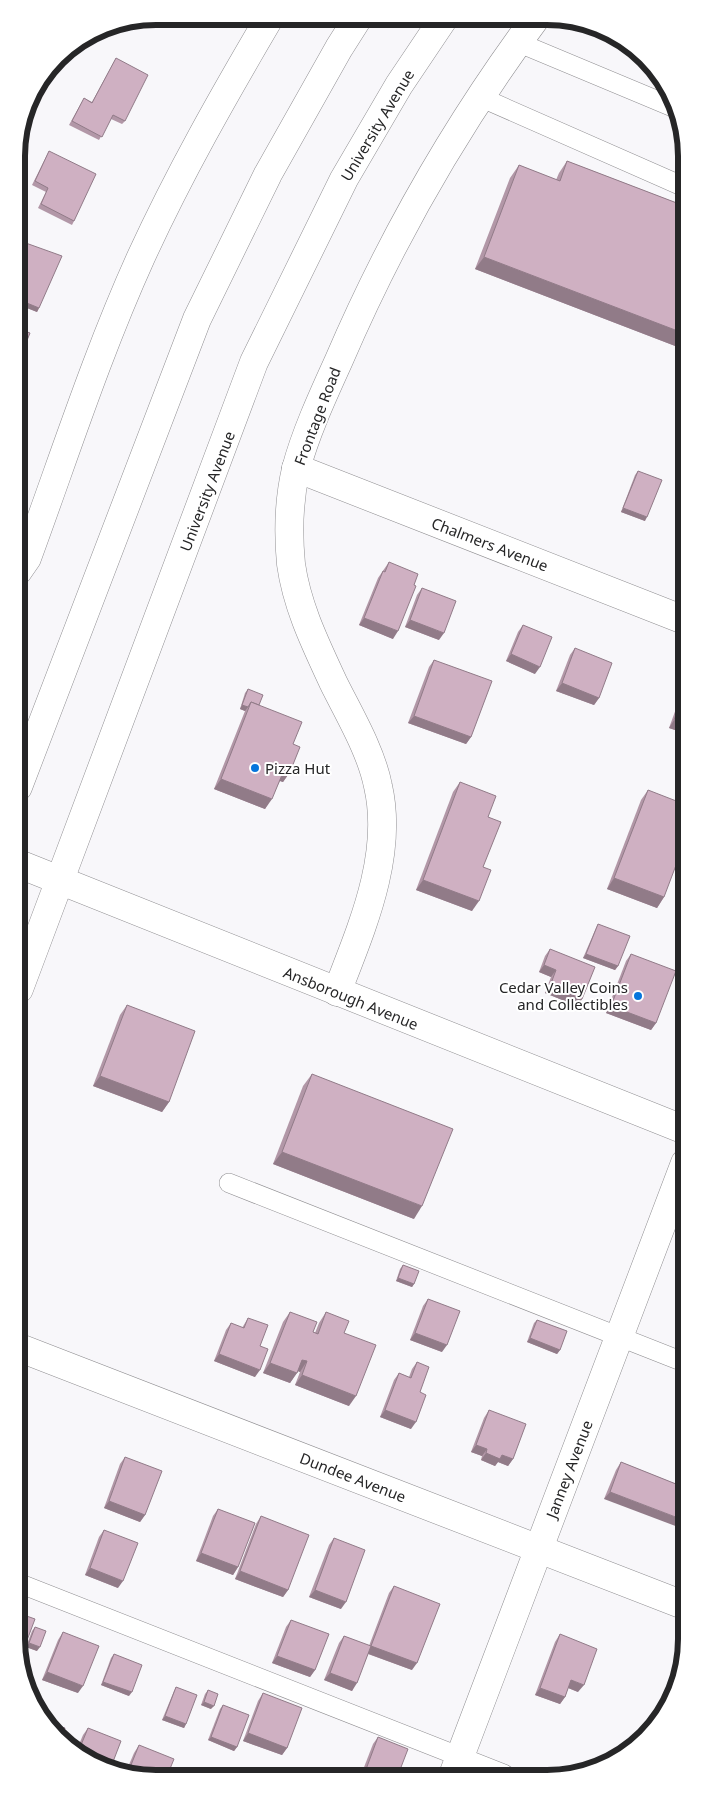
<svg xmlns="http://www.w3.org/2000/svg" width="703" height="1795" viewBox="0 0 703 1795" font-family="'Noto Sans',sans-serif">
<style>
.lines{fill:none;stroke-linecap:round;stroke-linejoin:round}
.service-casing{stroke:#908f92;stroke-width:20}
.minor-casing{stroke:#908f92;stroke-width:29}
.secondary-casing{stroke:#908f92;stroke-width:29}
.primary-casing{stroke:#908f92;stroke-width:29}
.service{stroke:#fff;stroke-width:19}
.minor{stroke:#fff;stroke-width:28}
.secondary{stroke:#fff;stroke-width:28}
.primary{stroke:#fff;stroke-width:28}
.wall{fill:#b297a7}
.shaded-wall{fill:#917b88}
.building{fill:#cfb0c2;stroke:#917b88}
.poi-dot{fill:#0675dc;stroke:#fff;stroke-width:2}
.labels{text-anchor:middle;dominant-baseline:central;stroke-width:4;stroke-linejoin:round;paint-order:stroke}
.street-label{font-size:15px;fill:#262627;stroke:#fff}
.poi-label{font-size:15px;fill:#262627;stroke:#fff;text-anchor:start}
.rim{fill:none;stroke:#262627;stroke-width:6}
</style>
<rect width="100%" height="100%" fill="#f8f7fa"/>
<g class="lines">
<defs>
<g id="service">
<polyline points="517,42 675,108"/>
<polyline points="480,97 682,186"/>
<polyline points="229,1183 686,1363"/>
<polyline points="21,1584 504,1774"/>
</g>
<g id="minor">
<polyline points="296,468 684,620"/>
<path d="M 18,571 L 27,558 C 64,457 97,354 141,257 C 179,174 224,95 270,17"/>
<path d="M 337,992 C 361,929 394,856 378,786 C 371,751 350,716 334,684 C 316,645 297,607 291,564 C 288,533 289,499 296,469 C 305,434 324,393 339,360 C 391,239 457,124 535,19"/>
<polyline points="20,1348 686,1606"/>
<polyline points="453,1775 685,1163"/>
</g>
<polyline id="secondary" points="19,864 685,1130"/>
<g id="primary">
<polyline points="18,787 197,319 268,174 339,48 358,18"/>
<polyline points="19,989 254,362 344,179 399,85 444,18"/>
</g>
</defs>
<use href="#service" class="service-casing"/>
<use href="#minor" class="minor-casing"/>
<use href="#secondary" class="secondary-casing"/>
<use href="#primary" class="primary-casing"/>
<use href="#service" class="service"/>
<use href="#minor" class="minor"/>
<use href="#secondary" class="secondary"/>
<use href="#primary" class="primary"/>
</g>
<g class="wall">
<polygon points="116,58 125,121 122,124 111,119 99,140 69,125 84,98 92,102"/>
<polygon points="49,151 74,221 72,225 38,208 46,192 32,185"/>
<polygon points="567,161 682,205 683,349 475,269 510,178 519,165 556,180 559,173"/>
<polygon points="23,242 39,308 37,312 17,304 17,255 21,245"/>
<polygon points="638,471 645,521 621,512 635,475"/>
<polygon points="389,562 393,639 359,625 378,578"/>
<polygon points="422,588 439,640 405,627 417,595"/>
<polygon points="523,625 535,674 506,661 518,632"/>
<polygon points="575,648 599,698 594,705 556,691 570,655"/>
<polygon points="434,660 471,737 466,744 408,723 429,667"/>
<polygon points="248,689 259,705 293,744 290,772 283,782 280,781 265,809 214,789 245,711 240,709 245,693"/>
<polygon points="684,691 684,733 669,728 681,695"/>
<polygon points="460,782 488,817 483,867 472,911 416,890 453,792"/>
<polygon points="648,790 664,897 657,908 607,889 641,800"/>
<polygon points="598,924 618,966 615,970 583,958 596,928"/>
<polygon points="550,949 582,999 577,1006 545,993 551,977 539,972 545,956"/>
<polygon points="631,954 656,1023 651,1030 606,1013 626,961"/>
<polygon points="127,1005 169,1102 162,1112 93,1086 120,1015"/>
<polygon points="312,1074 414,1219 273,1164 303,1086"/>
<polygon points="403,1265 414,1284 412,1287 396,1281 400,1269"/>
<polygon points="428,1299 442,1352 410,1340 423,1306"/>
<polygon points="290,1312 313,1332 315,1333 319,1323 326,1312 344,1333 349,1406 295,1385 300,1372 298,1371 290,1383 263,1373 283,1322"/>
<polygon points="248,1318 260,1346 255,1377 214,1361 226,1330 231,1323 242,1328"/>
<polygon points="537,1320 560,1350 557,1354 527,1342 534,1323"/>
<polygon points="417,1362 411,1429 380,1417 394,1380 399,1373 409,1377 412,1369"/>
<polygon points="489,1410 513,1459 508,1466 498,1462 495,1466 481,1460 482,1456 471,1452 484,1418"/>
<polygon points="125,1457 145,1515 140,1522 104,1508 120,1464"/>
<polygon points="621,1462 686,1488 604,1499 616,1470"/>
<polygon points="218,1509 238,1567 233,1575 196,1561 213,1516"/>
<polygon points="261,1516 288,1590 283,1597 235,1579 256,1524"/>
<polygon points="104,1530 118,1588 85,1575 99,1537"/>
<polygon points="334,1538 341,1609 309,1597 329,1545"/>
<polygon points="394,1586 412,1670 368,1654 352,1691 324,1680 339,1643 344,1636 369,1646 389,1593"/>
<polygon points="291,1620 315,1670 310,1677 272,1663 286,1627"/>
<polygon points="35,1627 37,1651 26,1647 32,1631"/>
<polygon points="63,1632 78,1693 42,1680 58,1640"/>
<polygon points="560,1634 578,1692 568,1688 565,1697 560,1704 535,1695 555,1642"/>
<polygon points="114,1654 129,1696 101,1685 111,1658"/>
<polygon points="176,1687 186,1724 184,1728 162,1720 174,1691"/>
<polygon points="208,1690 211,1709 201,1705 205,1694"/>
<polygon points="263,1693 287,1748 282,1755 243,1741 258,1701"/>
<polygon points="223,1705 237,1747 234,1751 208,1740 220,1709"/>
<polygon points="88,1728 111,1767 77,1749 83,1735"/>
<polygon points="378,1737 398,1775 361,1775 373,1744"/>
<polygon points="139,1745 129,1776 125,1774 134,1753"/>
</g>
<g class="shaded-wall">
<polygon points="484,257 683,333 683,349 475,269"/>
<polygon points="17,299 39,308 37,312 17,304"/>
<polygon points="623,508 647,517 645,521 621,512"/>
<polygon points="364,618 398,631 393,639 359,625"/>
<polygon points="410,620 444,633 439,640 405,627"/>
<polygon points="511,654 540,667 535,674 506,661"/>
<polygon points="562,683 599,698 594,705 556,691"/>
<polygon points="242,705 248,707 245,711 240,709"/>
<polygon points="414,716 471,737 466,744 408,723"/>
<polygon points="674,720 684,724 684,733 669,728"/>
<polygon points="284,770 290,772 283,782 277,780"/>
<polygon points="221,779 272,799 265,809 214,789"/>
<polygon points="614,878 664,897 657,908 607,889"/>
<polygon points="423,880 479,901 472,911 416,890"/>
<polygon points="586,954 618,966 615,970 583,958"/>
<polygon points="544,965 556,970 551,977 539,972"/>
<polygon points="550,986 582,999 577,1006 545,993"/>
<polygon points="611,1006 656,1023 651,1030 606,1013"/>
<polygon points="100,1076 169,1102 162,1112 93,1086"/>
<polygon points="282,1152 422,1206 414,1219 273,1164"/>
<polygon points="398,1278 414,1284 412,1287 396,1281"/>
<polygon points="415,1333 447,1345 442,1352 410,1340"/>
<polygon points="530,1338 560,1350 557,1354 527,1342"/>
<polygon points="219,1354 260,1370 255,1377 214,1361"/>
<polygon points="302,1360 307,1361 300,1372 295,1370"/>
<polygon points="270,1363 297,1373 290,1383 263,1373"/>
<polygon points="302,1375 356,1396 349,1406 295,1385"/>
<polygon points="385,1410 416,1422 411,1429 380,1417"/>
<polygon points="476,1445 487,1449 482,1456 471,1452"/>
<polygon points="486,1453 502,1455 513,1459 508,1466 498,1462 495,1466 481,1460"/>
<polygon points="610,1492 686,1521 686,1530 604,1499"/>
<polygon points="109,1501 145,1515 140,1522 104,1508"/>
<polygon points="201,1553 238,1567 233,1575 196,1561"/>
<polygon points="90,1568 123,1581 118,1588 85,1575"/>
<polygon points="240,1571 288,1590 283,1597 235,1579"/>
<polygon points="315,1590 346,1602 341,1609 309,1597"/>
<polygon points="29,1643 40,1647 37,1651 26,1647"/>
<polygon points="371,1646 417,1663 412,1670 366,1653"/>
<polygon points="277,1656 315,1670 310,1677 272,1663"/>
<polygon points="47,1672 83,1686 78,1693 42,1680"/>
<polygon points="330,1673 357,1683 352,1691 324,1680"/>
<polygon points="571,1680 584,1685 578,1692 566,1687"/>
<polygon points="103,1682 132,1692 129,1696 101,1685"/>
<polygon points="540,1688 565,1697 560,1704 535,1695"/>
<polygon points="204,1702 214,1706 211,1709 201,1705"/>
<polygon points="165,1716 186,1724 184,1728 162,1720"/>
<polygon points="248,1733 287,1748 282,1755 243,1741"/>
<polygon points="211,1737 237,1747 234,1751 208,1740"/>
<polygon points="365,1772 372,1775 363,1775"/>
</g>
<g class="building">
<polygon points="116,58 148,75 125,121 113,115 102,137 72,121 84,98 92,103"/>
<polygon points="49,151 96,174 74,221 41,204 48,188 35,181"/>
<polygon points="567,161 682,205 683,333 484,257 519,165 560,181"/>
<polygon points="23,242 62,256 39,308 17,299 17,258"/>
<polygon points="17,328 30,333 17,365"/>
<polygon points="638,471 662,480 647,517 623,508"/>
<polygon points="389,562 418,574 414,585 416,586 398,631 364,618 383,571 385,572"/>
<polygon points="422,588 456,601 444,633 410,620"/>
<polygon points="523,625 552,637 540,667 511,654"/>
<polygon points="575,648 612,663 599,698 562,683"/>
<polygon points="434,660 492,681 471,737 414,716"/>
<polygon points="248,689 263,695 259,705 251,702 248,707 242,705"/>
<polygon points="684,694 684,724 674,720"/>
<polygon points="251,702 302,722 293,744 300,747 290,772 284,770 272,799 221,779"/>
<polygon points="460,782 496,796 488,817 501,822 483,867 491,870 479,901 423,880"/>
<polygon points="648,790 684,804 684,844 664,897 614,878"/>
<polygon points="598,924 630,936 618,966 586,954"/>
<polygon points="550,949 595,967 582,999 550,986 556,970 544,965"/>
<polygon points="631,954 676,971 656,1023 611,1006"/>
<polygon points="127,1005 195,1031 169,1102 100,1076"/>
<polygon points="312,1074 453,1129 422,1206 282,1152"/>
<polygon points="403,1265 419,1271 414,1284 398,1278"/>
<polygon points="428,1299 460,1311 447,1345 415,1333"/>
<polygon points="290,1312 317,1322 313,1332 318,1334 326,1312 349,1321 344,1333 376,1345 356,1396 302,1375 307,1361 302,1360 297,1373 270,1363"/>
<polygon points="248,1318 268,1325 260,1346 268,1349 260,1370 219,1354 231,1323 244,1328"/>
<polygon points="537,1320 567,1331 560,1350 530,1338"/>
<polygon points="417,1362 429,1367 420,1392 426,1395 416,1422 385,1410 399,1373 411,1378"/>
<polygon points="489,1410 526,1424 513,1459 502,1455 500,1459 486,1453 487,1449 476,1445"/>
<polygon points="125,1457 162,1471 145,1515 109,1501"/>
<polygon points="621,1462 686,1488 686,1521 610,1492"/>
<polygon points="20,1481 27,1484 20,1500"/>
<polygon points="218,1509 255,1523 238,1567 201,1553"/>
<polygon points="261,1516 309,1535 288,1590 240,1571"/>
<polygon points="104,1530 138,1543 123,1581 90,1568"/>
<polygon points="334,1538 365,1550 346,1602 315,1590"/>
<polygon points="394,1586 440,1604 417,1663 371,1646"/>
<polygon points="21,1614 35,1619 23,1651 21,1651"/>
<polygon points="291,1620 329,1634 315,1670 277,1656"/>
<polygon points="35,1627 46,1631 40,1647 29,1643"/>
<polygon points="63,1632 99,1646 83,1686 47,1672"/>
<polygon points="560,1634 597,1649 584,1685 571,1680 565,1697 540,1688"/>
<polygon points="344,1636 371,1646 357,1683 330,1673"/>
<polygon points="114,1654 142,1665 132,1692 103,1682"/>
<polygon points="176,1687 197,1695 186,1724 165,1716"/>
<polygon points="208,1690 218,1694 214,1706 204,1702"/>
<polygon points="263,1693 302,1708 287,1748 248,1733"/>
<polygon points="223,1705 249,1715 237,1747 211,1737"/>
<polygon points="48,1722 65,1728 61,1740 57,1738"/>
<polygon points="88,1728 121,1741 111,1767 79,1750"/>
<polygon points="378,1737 408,1749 398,1775 372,1775 365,1772"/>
<polygon points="139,1745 174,1759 167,1776 129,1776 127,1775"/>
<polygon points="183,1768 203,1776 180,1776"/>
</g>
<g class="poi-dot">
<circle cx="255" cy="768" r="5"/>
<circle cx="638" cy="996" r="5"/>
</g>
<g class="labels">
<g class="street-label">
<text transform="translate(377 125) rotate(-59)">University Avenue</text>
<text transform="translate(317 416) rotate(-69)">Frontage Road</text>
<text transform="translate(207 491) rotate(-69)">University Avenue</text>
<text transform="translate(490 544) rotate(21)">Chalmers Avenue</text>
<text transform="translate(351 998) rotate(22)">Ansborough Avenue</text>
<text transform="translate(569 1469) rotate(-69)">Janney Avenue</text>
<text transform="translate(353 1477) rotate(21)">Dundee Avenue</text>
</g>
<g class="poi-label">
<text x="265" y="768">Pizza Hut</text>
<text x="628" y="987" text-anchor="end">Cedar Valley Coins<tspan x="628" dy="17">and Collectibles</tspan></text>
</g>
</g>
<path d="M0 0H703V1795H0ZM156 25H547A131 131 0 0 1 678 156V1639A131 131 0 0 1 547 1770H156A131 131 0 0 1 25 1639V156A131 131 0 0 1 156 25Z" fill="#fff" fill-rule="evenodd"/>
<path class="rim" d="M156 25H547A131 131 0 0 1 678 156V1639A131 131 0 0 1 547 1770H156A131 131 0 0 1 25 1639V156A131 131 0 0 1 156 25Z"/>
</svg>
